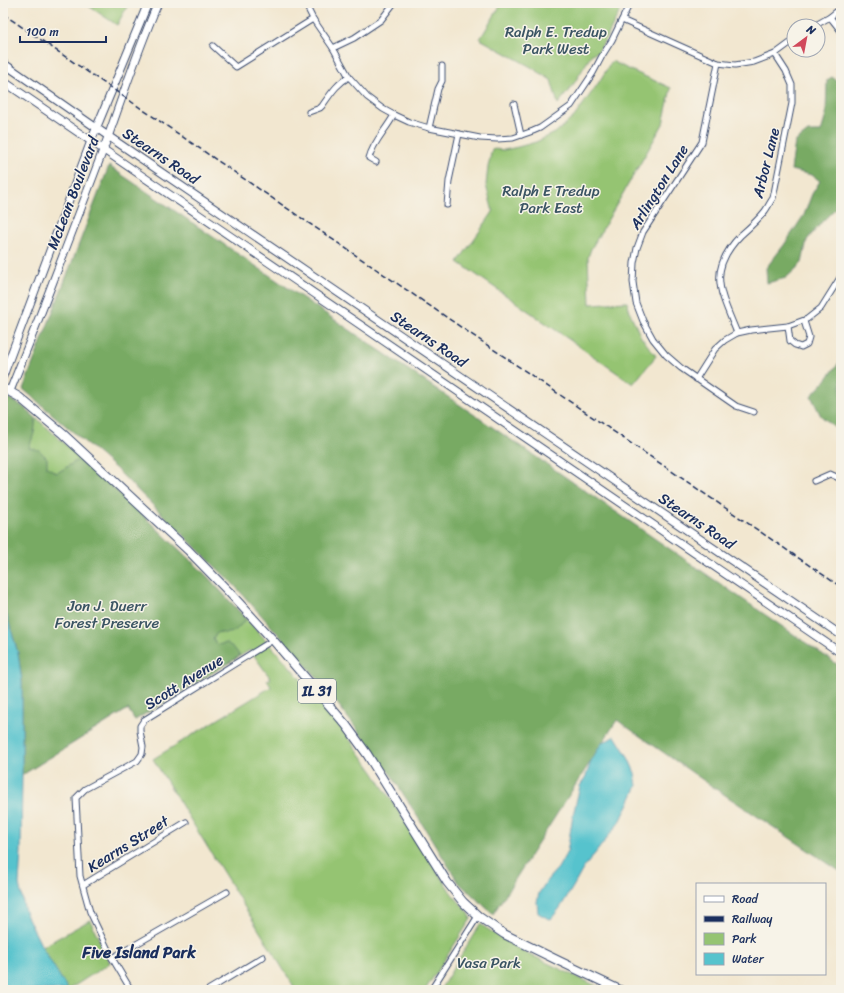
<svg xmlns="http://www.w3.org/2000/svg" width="844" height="993" viewBox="0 0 844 993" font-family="Sriracha,sans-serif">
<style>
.green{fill:#95c472;stroke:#587a68}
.forest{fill:#78aa64;stroke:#4a6c61}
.water{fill:#56c3cd;stroke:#387996}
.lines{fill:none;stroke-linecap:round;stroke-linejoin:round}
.street-casing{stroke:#3b4b6f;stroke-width:7}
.secondary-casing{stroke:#3b4b6f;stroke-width:9}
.primary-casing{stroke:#3b4b6f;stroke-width:10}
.street{stroke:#fff;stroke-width:5}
.secondary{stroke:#fff;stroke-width:7}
.primary{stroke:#fff;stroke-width:8}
.rail{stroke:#1b2f5e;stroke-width:1.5;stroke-dasharray:6 3;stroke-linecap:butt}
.labels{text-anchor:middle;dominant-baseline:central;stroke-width:3;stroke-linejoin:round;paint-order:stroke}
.shield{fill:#f7f3e8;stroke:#5d6a87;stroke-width:1}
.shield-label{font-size:14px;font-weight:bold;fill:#1b2f5e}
.park-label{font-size:15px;fill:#3a5463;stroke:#f7f3e8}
.street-label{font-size:15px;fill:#1b2f5e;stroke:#f7f3e8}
.neighbourhood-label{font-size:16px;font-weight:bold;fill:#1b2f5e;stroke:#f7f3e8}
</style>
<rect width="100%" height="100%" fill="#f7f3e8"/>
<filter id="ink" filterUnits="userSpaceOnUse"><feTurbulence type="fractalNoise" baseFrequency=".025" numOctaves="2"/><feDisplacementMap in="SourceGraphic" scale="8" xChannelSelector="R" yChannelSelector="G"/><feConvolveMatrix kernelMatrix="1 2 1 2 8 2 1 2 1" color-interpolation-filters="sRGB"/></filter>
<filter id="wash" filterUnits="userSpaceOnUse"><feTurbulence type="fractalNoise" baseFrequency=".012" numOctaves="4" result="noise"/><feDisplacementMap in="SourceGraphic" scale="16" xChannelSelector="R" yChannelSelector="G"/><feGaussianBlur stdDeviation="0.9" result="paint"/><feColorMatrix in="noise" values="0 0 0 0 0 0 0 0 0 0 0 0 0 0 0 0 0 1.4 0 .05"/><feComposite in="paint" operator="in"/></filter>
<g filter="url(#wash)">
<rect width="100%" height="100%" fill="#f2e7d0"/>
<g class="green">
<polygon points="84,3 129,3 117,25"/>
<polygon points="502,3 624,3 608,35 598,52 592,54 573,85 558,104 551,80 531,67 480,39"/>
<polygon points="612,61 626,68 671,88 663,124 591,249 588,257 590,304 627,302 631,315 641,337 656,356 633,384 458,262 493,212 486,185 488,167 492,149 504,150 518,147 536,142 555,133 574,117 597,85"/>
<polygon points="3,395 22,406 44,425 118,492 204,573 286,662 338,723 373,772 452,894 469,913 471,919 425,990 296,990 153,759 271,687 267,680 271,679 250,650 135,720 128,709 22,775 18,653 3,603"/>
<polygon points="90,920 110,963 68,990 42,947"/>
<polygon points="480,924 512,945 545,962 605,990 440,990"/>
</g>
<g class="forest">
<polygon points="832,77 841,84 841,209 835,209 821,223 807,240 802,263 786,278 767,283 766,268 784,245 804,215 812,194 820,181 812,175 791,170 795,142 808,132 821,132 826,115 827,80"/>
<polygon points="109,166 548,465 841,667 841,872 713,787 617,720 493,914 459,883 392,776 321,682 234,585 115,468 23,389"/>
<polygon points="841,360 841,432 821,416 811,396 826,380"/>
<path d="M 3,395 L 22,406 L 36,418 L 34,433 L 29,448 L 39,450 L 47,458 L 47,467 L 57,473 L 81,458 L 118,492 L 204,573 L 246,619 C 236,630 234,636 218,632 L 213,638 L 217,645 L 227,643 L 234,648 L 240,656 L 135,720 L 128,709 L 22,775 L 22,682 L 18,653 L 3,603 Z"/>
</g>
<g class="water">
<polygon points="3,603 18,653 22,682 22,775 21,851 19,884 25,912 42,947 68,990 7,990 3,984"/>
<polygon points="615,736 627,755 635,773 637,786 621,820 583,869 573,887 560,908 551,919 547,918 538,913 537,902 539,893 548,879 558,868 567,852 573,815 580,786 586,776 591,761 601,744"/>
</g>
</g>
<g filter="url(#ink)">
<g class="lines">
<defs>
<g id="street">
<polyline points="305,3 313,19 333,48 349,77 367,97 383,109 394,115 409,122 429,128 480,138 497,139 513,138 533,131 540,128 571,106 593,73 602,56 612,40 630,3"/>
<polyline points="830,17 841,31"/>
<polyline points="622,20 718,63 735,65 754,62 775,54 794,40"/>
<polyline points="814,26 830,17 841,8"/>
<polyline points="213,46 236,67 313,19"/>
<polyline points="333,48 354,38 381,20 394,3"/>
<polyline points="718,63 702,142 643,232 637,248 634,263 633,282 636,303 643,321 653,339 666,355 681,368 736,406 754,412"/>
<polyline points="514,104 521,135"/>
<path d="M 309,112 L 320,108 L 322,106 C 330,95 337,83 349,77"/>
<polyline points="429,128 438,89 442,81 442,66"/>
<path d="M 376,162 L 369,158 C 373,142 386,130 394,115"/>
<polyline points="447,205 449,181 459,134"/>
<polyline points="788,326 790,341 795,345 801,347 807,344 809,337 804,321"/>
<path d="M 737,333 C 721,293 706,271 741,235 C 749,228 758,220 765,211 C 768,207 770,202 773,198 L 792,103 L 792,85 L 786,71 L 775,54"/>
<polyline points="696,379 715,349 725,340 737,333 751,330 788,326 807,319 821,308 841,276"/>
<polyline points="814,481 830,474 841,479"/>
<polyline points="83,885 186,822"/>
<polyline points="112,958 227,892"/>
<polyline points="131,990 112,958 90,912 80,876 76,798 85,789 137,761 142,754 143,747 140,731 140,726 144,720 273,640"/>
<polyline points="208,990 263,957"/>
<polyline points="431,990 478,916"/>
</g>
<g id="secondary">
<polyline points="3,63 108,136 841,635"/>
<polyline points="3,81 841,653"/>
<polyline points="3,376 91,141 148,3"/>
<path d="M 10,391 C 44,307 76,222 108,137 C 124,92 139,47 158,3"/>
</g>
<polyline id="primary" points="3,388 19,397 63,434 188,550 228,591 273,640 346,725 367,754 447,882 463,902 478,916 504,934 559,961 620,990"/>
</defs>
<use href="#street" class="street-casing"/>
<use href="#secondary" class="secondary-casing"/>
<use href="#primary" class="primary-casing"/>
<use href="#street" class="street"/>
<use href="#secondary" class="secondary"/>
<use href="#primary" class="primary"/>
<polyline class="rail" points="3,14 841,587"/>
</g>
</g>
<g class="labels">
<rect class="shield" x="298" y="679" width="38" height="24" rx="3"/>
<g class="shield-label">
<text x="317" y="691">IL 31</text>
</g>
<g class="park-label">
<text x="556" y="32">Ralph E. Tredup<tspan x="556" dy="17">Park West</tspan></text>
<text x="551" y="191">Ralph E Tredup<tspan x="551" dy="17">Park East</tspan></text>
<text x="107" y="606">Jon J. Duerr<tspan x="107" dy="17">Forest Preserve</tspan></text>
<text x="489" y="963">Vasa Park</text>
</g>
<g class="street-label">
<text transform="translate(161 156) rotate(34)">Stearns Road</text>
<text transform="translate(766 163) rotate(-76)">Arbor Lane</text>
<text transform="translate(659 187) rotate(-58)">Arlington Lane</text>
<text transform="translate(73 193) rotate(-69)">McLean Boulevard</text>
<text transform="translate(429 339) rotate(34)">Stearns Road</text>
<text transform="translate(697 521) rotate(34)">Stearns Road</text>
<text transform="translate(184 682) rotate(-32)">Scott Avenue</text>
<text transform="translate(128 844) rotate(-32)">Kearns Street</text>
</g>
<g class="neighbourhood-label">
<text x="139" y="952">Five Island Park</text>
</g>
</g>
<rect width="844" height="993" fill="none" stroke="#f7f3e8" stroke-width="16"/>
<rect x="696" y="883" width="130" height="92" fill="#f7f3e8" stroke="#9fa5b1"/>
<rect x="704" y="896" width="20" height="6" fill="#ffffff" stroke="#9fa5b1"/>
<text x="732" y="903" font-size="12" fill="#1b2f5e">Road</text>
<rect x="704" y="916" width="20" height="6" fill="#1b2f5e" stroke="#9fa5b1"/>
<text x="732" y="923" font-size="12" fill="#1b2f5e">Railway</text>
<rect x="704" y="933" width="20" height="12" fill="#95c472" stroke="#9fa5b1"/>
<text x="732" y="943" font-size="12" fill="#1b2f5e">Park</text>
<rect x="704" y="953" width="20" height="12" fill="#56c3cd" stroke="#9fa5b1"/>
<text x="732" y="963" font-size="12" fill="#1b2f5e">Water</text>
<g transform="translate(806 38) rotate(32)"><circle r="19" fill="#f7f3e8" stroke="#9fa5b1"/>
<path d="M0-3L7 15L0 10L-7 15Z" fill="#d1495b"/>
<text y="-6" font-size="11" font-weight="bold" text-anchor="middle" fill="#1b2f5e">N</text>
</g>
<path d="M20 36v6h86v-6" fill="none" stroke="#1b2f5e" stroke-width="2"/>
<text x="26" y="36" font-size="12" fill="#1b2f5e" stroke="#f7f3e8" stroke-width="3" paint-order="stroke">100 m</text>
</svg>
